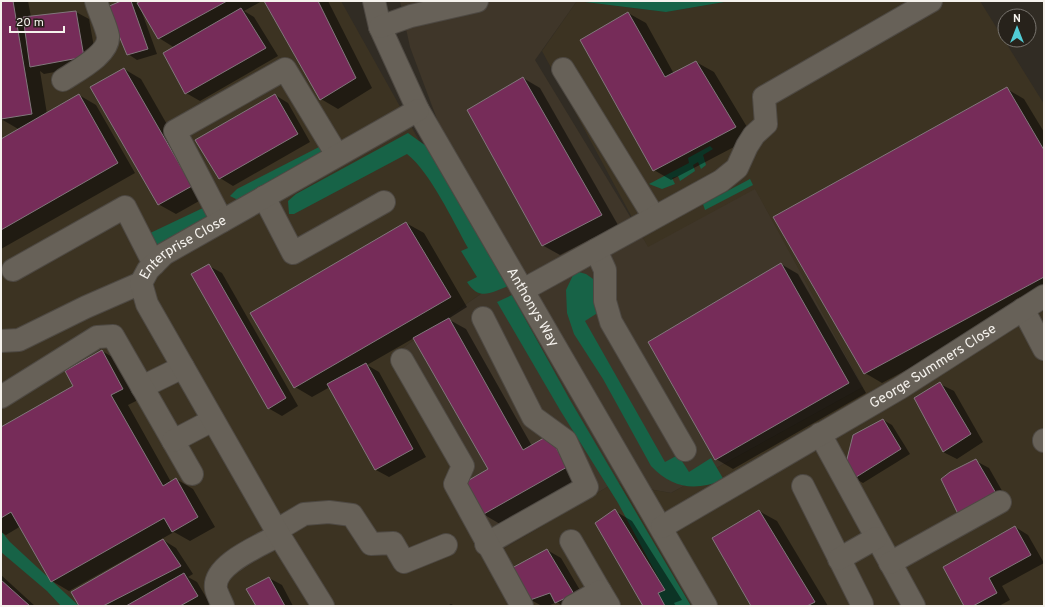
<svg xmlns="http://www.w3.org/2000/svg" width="1045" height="607" viewBox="0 0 1045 607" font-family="Overpass,sans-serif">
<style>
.built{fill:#3f3629}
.industrial{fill:#3c3322}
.green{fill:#176347}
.shadow{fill:#0007}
.building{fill:#762c59;stroke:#82777c}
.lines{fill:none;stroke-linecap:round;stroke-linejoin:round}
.minor-casing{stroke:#4e4943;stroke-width:24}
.minor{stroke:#676158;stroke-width:22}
.labels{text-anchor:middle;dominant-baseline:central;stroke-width:3;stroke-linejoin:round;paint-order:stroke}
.street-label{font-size:14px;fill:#f5f2ed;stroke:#27221b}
</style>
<rect width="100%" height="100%" fill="#312c24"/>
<polygon class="built" points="400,1 577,1 535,60 648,246 755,188 863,387 671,493 614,483 500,551 401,349 498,282 410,47"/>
<polygon class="industrial" points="1,1 341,1 498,282 401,349 500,551 614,483 671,493 863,387 755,189 648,247 542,51 577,1 666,12 730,1 980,1 1044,104 1044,606 1,606"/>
<g class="green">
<polygon points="577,1 730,1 666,12"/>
<path d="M 408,133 L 426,146 L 439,164 L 508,286 C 491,293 479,301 467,282 L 477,277 L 461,251 L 468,248 C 453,221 430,172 407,154 L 294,214 L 289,214 L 288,201 L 296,194 Z"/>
<polygon points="321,146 327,155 242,202 230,196 237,189"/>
<polygon points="710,146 713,149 703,155 706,165 701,169 698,162 693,165 695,171 680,181 678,176 672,178 675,184 662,189 649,184 689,163 688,158"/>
<polygon points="750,179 753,185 705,210 703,204"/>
<polygon points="205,207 211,223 164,247 153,245 146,235"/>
<path d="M 575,271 L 586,274 L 596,281 L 599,312 L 585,321 L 665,462 L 678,455 L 689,472 L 711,458 L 724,480 C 695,491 673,489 651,466 L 603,379 L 574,334 L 567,313 L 566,290 Z"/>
<polygon points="512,295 570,400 691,606 665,606 658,593 665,590 618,503 560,410 497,302"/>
<polygon points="1,531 10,542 79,606 61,606 47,591 1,552"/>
</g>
<g class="shadow">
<polygon points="1,1 28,1 31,17 76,12 89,19 97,64 44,74 40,71 47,114 79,95 96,105 135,173 1,249 1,140 20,130 1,119"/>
<polygon points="124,1 134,1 138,4 143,1 262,1 244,11 254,17 278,56 200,101 186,93 175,48 159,38 140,7 157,54 137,60 128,54"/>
<polygon points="265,1 328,1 372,88 338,109 321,99"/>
<polygon points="628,13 646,23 674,74 696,62 714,72 753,137 671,180 654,170"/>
<polygon points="124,69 141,79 208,196 176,214 158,204"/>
<polygon points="523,78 540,88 618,225 560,255 542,245"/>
<polygon points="1007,89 1024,99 1044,132 1044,296 882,383 865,373"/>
<polygon points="275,95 288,103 310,142 233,186 220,178"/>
<polygon points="406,223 424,233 467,307 448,319 466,329 532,446 549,436 584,477 500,524 483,514 489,470 414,338 367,365 379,372 426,457 389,477 376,470 330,387 312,397 295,387"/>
<polygon points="781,264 798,274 866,393 733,469 716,459"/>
<polygon points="209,266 222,273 298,406 282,416 268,408"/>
<polygon points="102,351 119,361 140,399 128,405 171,482 176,479 193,489 215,527 190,541 174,532 69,591 52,581 21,526 6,535 1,532 1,428 75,387"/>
<polygon points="940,384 954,391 983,442 957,459 943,452"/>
<polygon points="883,420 892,425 910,454 863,483 854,478"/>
<polygon points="976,461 989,468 1009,503 951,473"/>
<polygon points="615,511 632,521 682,600 674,603 676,606 644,606"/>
<polygon points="759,511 777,521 828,606 752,606"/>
<polygon points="1015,527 1028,535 1044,563 1002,586 1010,600 999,606 966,606"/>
<polygon points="163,540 176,548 193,574 188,577 197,582 210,604 206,606 80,606"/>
<polygon points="547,550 561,558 587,602 563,606 557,602 548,606 542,606 531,600"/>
<polygon points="1,575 35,606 1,606"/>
<polygon points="269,578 282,585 293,606 257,606"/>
<polygon points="451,604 455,606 447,606"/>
</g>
<g class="building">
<polygon points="1,1 13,1 32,114 1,119"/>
<polygon points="121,1 131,1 148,49 127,55 107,7"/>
<polygon points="141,1 227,1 158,39 137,3"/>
<polygon points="264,1 318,1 356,78 320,100"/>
<polygon points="241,8 266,48 185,94 163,53"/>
<polygon points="76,11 84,57 30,67 23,17"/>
<polygon points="628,12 665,77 696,61 736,127 653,171 580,40"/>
<polygon points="124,68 192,186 158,205 90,87"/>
<polygon points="523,77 602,215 542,246 467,110"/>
<polygon points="1007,87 1044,150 1044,277 864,374 773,217"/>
<polygon points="79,94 118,163 1,230 1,139"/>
<polygon points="275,94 298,134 219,179 195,140"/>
<polygon points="406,222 451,297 294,388 250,313"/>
<polygon points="781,263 849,383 715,460 648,342"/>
<polygon points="209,264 286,398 268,409 191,274"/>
<polygon points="449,318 523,450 549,435 567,467 482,515 464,483 488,469 413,338"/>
<polygon points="102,350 123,389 111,395 163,486 176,478 198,517 172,532 164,518 51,582 11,512 1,518 1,427 73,386 65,371"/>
<polygon points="366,363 413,449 375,470 327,384"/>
<polygon points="940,382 971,434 943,452 914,398"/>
<polygon points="883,419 901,449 853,479 846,463 853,435"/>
<polygon points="976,459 997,495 958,514 941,479 950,472"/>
<polygon points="615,509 665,590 658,593 665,606 643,606 595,523"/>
<polygon points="759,510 815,602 807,606 751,606 712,538"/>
<polygon points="1015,526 1031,555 989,578 997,593 973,606 964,606 943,567"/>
<polygon points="163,539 181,566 103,606 79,606 71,592"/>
<polygon points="547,549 574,594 555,603 550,593 530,600 512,568"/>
<polygon points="184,573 198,596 180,606 126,606"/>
<polygon points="269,577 285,606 256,606 246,589"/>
<polygon points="1,580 30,606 1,606"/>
</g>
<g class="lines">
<defs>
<g id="minor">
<path id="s1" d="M 374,1 L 380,27 L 418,110 L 706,606"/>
<polyline points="380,27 411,16 477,1"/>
<polyline points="563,69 654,217"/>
<path d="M 63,80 C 76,71 110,54 108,36 C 106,25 99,12 96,1"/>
<polyline points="264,197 293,253 384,202"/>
<polyline points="222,221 175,131 285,69 337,155"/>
<polyline points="596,250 605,270 605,301 611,322 685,450"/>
<polyline points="13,270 125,207 154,264"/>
<polyline points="523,290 721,181 737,168 747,146 754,135 766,124 764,97 931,1"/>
<polyline points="1023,309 1044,349"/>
<polyline points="483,318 533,417 566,441 587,487 486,544"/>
<polyline points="1,341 19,340 86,307 141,283"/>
<polyline points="402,360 463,466 455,484 522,606"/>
<polyline points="142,387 183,367"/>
<polyline points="1,397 97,337 113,336 192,474"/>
<polyline points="820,434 914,606"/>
<polyline points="1044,440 1044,441"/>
<polyline points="173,441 213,420"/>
<polyline points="803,486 862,604"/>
<path id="s2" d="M 662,527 L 900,388 L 1044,296"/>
<polyline points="277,530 304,514 329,512 352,515 371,544 393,543 404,562 446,545"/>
<polyline points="571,541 600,591"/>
<polyline points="839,559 876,538"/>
<polyline points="890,563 1000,502"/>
<path d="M 223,606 C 221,601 217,594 216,589 C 212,564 262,545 279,535"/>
<path id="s3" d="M 323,606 L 279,535 L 147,304 L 141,283 L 148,270 L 164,254 L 418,110"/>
<polyline points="573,606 600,591 609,606"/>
</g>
</defs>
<use href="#minor" class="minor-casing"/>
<use href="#minor" class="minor"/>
</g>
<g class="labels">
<g class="street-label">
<text stroke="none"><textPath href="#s3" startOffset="428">Enterprise Close</textPath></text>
<text stroke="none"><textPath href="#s1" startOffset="346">Anthonys Way</textPath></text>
<text stroke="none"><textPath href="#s2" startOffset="315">George Summers Close</textPath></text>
</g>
</g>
<rect width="1045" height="607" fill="none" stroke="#f5f2ed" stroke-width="4"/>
<g transform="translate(1017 28)"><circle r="19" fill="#27221b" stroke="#79756f"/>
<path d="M0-3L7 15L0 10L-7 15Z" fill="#51ccd5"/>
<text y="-6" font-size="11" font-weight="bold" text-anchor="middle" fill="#f5f2ed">N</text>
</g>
<path d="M10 26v6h54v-6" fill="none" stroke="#f5f2ed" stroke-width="2"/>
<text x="16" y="26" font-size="12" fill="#f5f2ed" stroke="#27221b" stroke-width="3" paint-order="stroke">20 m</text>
</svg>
